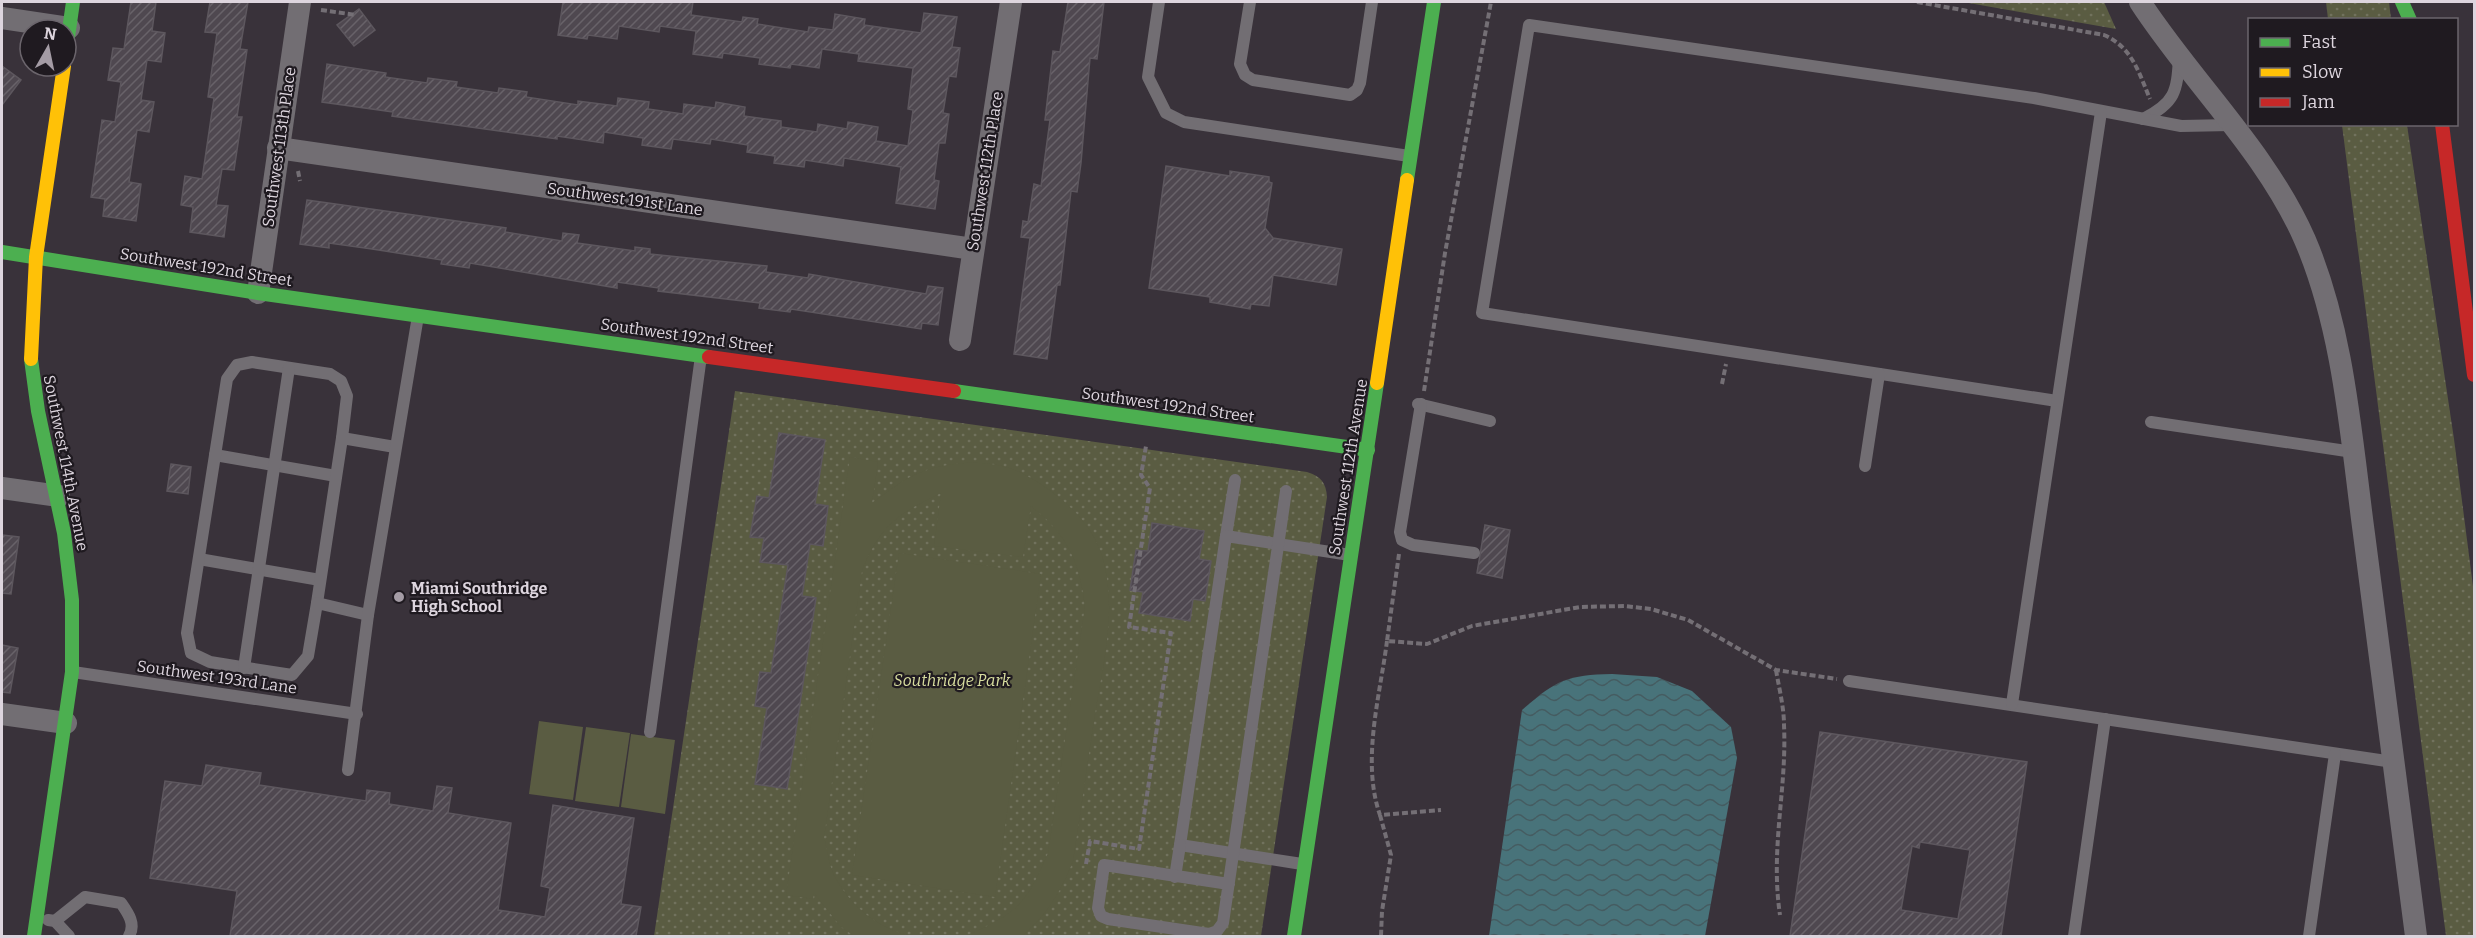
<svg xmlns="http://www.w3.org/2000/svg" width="2476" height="938" viewBox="0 0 2476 938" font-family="Bitter,serif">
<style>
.grass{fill:url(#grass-dots)}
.pitch{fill:#5a5c42}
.water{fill:url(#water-waves)}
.building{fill:url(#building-hatch);stroke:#5d575e;stroke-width:1.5;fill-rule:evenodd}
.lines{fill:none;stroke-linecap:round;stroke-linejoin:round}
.path{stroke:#746f75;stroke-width:4;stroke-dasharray:6 3;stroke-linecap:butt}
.lane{stroke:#726e73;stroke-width:12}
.street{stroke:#726e73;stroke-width:22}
.fast{stroke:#4caf50;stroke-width:14}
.slow{stroke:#ffc107;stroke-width:14}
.jam{stroke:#c62828;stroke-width:14}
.poi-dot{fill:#a49ca5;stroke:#1f1a20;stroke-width:2}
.labels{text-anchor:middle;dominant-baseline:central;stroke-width:4.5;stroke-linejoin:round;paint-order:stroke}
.street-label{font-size:16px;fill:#ddd5de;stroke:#1f1a20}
.poi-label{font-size:16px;font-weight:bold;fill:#ddd5de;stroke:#1f1a20;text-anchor:start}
.park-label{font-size:16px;font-style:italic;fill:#d8de9f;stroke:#1f1a20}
</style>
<defs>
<pattern id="grass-dots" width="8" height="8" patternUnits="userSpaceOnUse" patternTransform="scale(1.5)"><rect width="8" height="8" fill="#5a5c42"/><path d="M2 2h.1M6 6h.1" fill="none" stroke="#71725d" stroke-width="1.8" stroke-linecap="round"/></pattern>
<pattern id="water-waves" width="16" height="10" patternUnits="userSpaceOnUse" patternTransform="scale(1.5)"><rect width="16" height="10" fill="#48737a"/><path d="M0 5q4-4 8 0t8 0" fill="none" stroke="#455c61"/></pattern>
<pattern id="building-hatch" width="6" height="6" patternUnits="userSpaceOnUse" patternTransform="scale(1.5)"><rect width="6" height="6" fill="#4f4850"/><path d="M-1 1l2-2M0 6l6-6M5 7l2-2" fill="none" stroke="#686269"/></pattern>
</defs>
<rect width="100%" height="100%" fill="#39323a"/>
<g class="grass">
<polygon points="1963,2 2104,2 2116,29"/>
<polygon points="2326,2 2389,2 2391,19 2328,19"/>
<polygon points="2342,125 2407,125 2454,439 2474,594 2474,936 2446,936"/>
<path d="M 735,391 L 1307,472 C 1321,476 1326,483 1327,497 L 1261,936 L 654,936 Z"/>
</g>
<g class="pitch">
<path d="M 850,457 L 878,462 L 872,503 C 885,494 897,484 910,477 C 945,460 994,456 1029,477 C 1062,496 1095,524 1104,563 C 1116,612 1104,660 1096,708 C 1088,759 1081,810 1073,861 C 1061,892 1047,915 1022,936 L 966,936 C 1017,913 1026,905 1048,853 L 1085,607 C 1080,562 1067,534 1031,506 L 1023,557 L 934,546 L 941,493 C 898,514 880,525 862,571 L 824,838 C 828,851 829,868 836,879 C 853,908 879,929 912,936 L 854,936 L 840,926 L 814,893 L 813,899 L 786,895 Z"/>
<polygon points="899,553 1041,574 995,897 852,875"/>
<polygon points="539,721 583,727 573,800 529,794"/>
<polygon points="586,727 630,733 619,807 575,801"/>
<polygon points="631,734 675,740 665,814 621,807"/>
</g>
<path class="water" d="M 1612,674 L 1657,677 L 1692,691 L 1731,727 L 1737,758 L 1705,936 L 1489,936 L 1522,710 C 1556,680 1567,675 1612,674 Z"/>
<g class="building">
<polygon points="131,2 156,2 152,31 165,33 161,62 147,60 141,100 154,102 149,132 137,130 129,182 141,184 136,221 103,216 105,199 91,197 102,120 115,122 121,82 108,80 113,48 124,49"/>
<polygon points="210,2 248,2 240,49 247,50 237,117 242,117 234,170 222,169 216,205 228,206 224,237 190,232 193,207 181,205 185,176 202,179 214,98 208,97 217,33 205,32"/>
<polygon points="563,2 693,2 691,15 742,22 743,17 758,19 757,24 808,32 809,27 833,30 835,14 865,19 864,25 921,33 924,13 957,17 952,47 960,48 956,77 949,76 943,113 949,114 945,143 939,143 934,180 939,181 935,209 896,203 901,167 844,158 843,166 805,160 804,167 774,163 775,156 747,152 748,145 711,139 710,144 673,139 671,149 642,145 643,138 604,132 603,143 557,136 557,139 392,116 393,112 322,102 327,64 386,73 385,77 427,83 428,78 457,82 456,87 498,93 499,88 527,92 526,97 578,105 578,101 617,106 618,98 649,102 648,109 683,114 684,104 715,108 716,102 745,107 744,116 781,121 781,127 817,132 818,124 847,129 848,122 878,127 876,141 908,146 913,110 908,109 913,68 858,61 859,54 822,49 819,68 791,64 790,68 759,64 760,58 723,53 722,58 693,54 696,31 660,26 659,32 619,26 617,39 588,35 587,39 558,35"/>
<polygon points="1068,2 1104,2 1097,59 1090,58 1081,163 1077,192 1071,191 1060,285 1057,285 1047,359 1014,354 1030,238 1021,237 1023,221 1028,222 1034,184 1041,186 1050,120 1045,120 1053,51 1060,52"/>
<polygon points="359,9 375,30 354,46 337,25"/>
<polygon points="2,66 21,80 2,105"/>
<polygon points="1166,166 1230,176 1230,171 1269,177 1269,182 1272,183 1265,228 1273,238 1342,249 1336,285 1273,275 1269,306 1251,304 1250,309 1210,302 1210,297 1149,288"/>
<polygon points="307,200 506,228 505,232 562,241 563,233 579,235 577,243 635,251 635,247 650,249 650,254 767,266 766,272 808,278 809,274 926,294 928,286 943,288 938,325 922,323 921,329 791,309 790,312 759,308 760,303 658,291 659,288 617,282 617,288 470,263 469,268 441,264 442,260 372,249 329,243 329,248 300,244"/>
<polygon points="779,433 825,440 815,504 828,506 823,546 810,544 802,596 816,598 787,789 755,784 767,708 755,706 760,672 771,673 788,565 760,562 764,538 750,537 757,496 769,498"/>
<polygon points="171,464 191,467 188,494 167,491"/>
<polygon points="1152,523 1204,531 1199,559 1211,561 1205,601 1193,599 1190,621 1139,613 1143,592 1130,590 1136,550 1148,551"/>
<polygon points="1485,525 1510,530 1502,578 1477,573"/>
<polygon points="2,535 19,537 11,594 2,593"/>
<polygon points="2,645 18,648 10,693 2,692"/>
<path d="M 1820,732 L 2027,762 L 2001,936 L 1790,936 ZM 1920,842 L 1970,850 L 1958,919 L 1901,910 L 1912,846 L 1919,848 Z"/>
<polygon points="206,765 261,773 259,785 366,801 367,790 390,793 389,804 433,811 437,786 452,788 448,813 511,823 498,910 545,917 550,888 541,886 553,805 634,818 621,904 641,907 636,936 230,936 237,891 150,878 165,781 202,786"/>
</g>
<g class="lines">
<g class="path">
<path d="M 1917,2 L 2104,35 C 2132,47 2139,73 2150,99"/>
<polyline points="321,10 356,15"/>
<polyline points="298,171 300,181"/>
<polyline points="1722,384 1726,364"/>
<polyline points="1424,391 1445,253 1491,2"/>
<polyline points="1399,554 1387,641 1427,644 1472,626 1580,607 1625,606 1651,609 1688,620 1776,670 1837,679"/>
<path d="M 1387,641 C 1380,696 1361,761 1380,815 L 1441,810"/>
<path d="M 1776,670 C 1779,688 1784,707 1784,725 C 1787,790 1770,848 1780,915"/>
<polyline points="1380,815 1391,855 1382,911 1381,936"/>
<polyline points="1086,864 1090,841 1139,849 1171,633 1129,627 1150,488 1141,475 1146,446"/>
</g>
<g class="lane">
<polyline points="1159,2 1148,77 1166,113 1184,122 1409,156"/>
<polyline points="1250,2 1240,64 1245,75 1253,80 1350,95 1357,90 1360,83 1372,2"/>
<path d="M 2143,119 C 2175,103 2177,92 2179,58"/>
<polyline points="2057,401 1482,313 1529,25 2034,98 2181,126 2231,125"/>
<polyline points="1418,404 1490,421"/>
<polyline points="1421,404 1400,532 1402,540 1413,545 1474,553"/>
<polyline points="2151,422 2353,452"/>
<polyline points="215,455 336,476"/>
<polyline points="1865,466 1879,374"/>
<polyline points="1226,536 1235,480"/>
<polyline points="199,559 320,580"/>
<polyline points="317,603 342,438"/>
<polyline points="368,615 317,603 308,656 292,675 210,662 191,653 187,633 227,379 237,365 252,362 330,374 341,381 347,396 342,438 395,447"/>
<polyline points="244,668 289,368"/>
<polyline points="73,672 357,714"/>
<polyline points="1849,681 2393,762"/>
<polyline points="2012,704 2101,112"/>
<polyline points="650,732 701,356"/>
<polyline points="348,770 368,615 418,316"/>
<polyline points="1302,864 1180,845 1226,536 1350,555"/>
<polyline points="1175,877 1180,845"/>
<polyline points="1229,884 1104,865 1098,908 1101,916 1108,919 1209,934 1217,931 1223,923 1286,491"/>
<polyline points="48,920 55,921 69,936"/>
<path d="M 55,921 L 85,897 L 121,903 C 128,913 136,924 129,936"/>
<polyline points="2074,936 2105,719"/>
<polyline points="2309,936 2335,754"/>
</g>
<g class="street">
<path d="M 2140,2 C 2192,82 2266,151 2305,240 C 2344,331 2351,437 2364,534 C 2382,668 2399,802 2416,936"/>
<polyline points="2,18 69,28"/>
<polyline points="278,148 973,249"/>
<polyline points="258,293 300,2"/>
<polyline points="960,340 1011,2"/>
<polyline points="2,488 59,496"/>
<polyline points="2,714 66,723"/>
</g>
<g class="fast">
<polyline points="2402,2 2410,20"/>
<polyline points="66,51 73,2"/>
<polyline points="1407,180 1434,2"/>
<polyline points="2,252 258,293 709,357"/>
<polyline points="31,359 38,411 64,533 72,600 72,672 34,936"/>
<polyline points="954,391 1368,450"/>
<polyline points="1294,936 1377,383"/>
</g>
<g class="slow">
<polyline points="31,359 36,257 64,66"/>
<polyline points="1377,383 1407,180"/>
</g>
<g class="jam">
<polyline points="2442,124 2474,375"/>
<polyline points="709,357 954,391"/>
</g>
</g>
<circle class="poi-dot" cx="399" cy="597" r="6"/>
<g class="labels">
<g class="street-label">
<text transform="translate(279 147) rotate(-82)">Southwest 113th Place</text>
<text transform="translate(985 171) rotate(-81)">Southwest 112th Place</text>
<text transform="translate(625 199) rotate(8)">Southwest 191st Lane</text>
<text transform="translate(206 267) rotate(9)">Southwest 192nd Street</text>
<text transform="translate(687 336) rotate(8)">Southwest 192nd Street</text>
<text transform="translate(1168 405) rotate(8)">Southwest 192nd Street</text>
<text transform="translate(66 463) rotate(79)">Southwest 114th Avenue</text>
<text transform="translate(1348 467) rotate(-81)">Southwest 112th Avenue</text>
<text transform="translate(217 677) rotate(8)">Southwest 193rd Lane</text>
</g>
<g class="poi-label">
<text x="411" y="588">Miami Southridge<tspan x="411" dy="18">High School</tspan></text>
</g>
<g class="park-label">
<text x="952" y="680">Southridge Park</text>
</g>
</g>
<rect width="2476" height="938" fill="none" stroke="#ddd5de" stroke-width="6"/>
<rect x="2248" y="18" width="210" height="108" fill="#1f1a20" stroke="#6b656c" stroke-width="1.5"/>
<rect x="2260" y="38" width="30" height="9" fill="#4caf50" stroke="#6b656c" stroke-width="1.5"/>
<text x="2302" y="48" font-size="18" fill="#ddd5de">Fast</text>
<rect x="2260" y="68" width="30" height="9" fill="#ffc107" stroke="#6b656c" stroke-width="1.5"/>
<text x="2302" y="78" font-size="18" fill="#ddd5de">Slow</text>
<rect x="2260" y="98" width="30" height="9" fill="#c62828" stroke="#6b656c" stroke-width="1.5"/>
<text x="2302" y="108" font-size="18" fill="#ddd5de">Jam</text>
<g transform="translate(48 48) rotate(9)"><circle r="28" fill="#1f1a20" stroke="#6b656c" stroke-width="1.5"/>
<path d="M0-4.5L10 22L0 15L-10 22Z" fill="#a49ca5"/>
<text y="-9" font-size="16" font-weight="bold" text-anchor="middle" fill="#ddd5de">N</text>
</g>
</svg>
